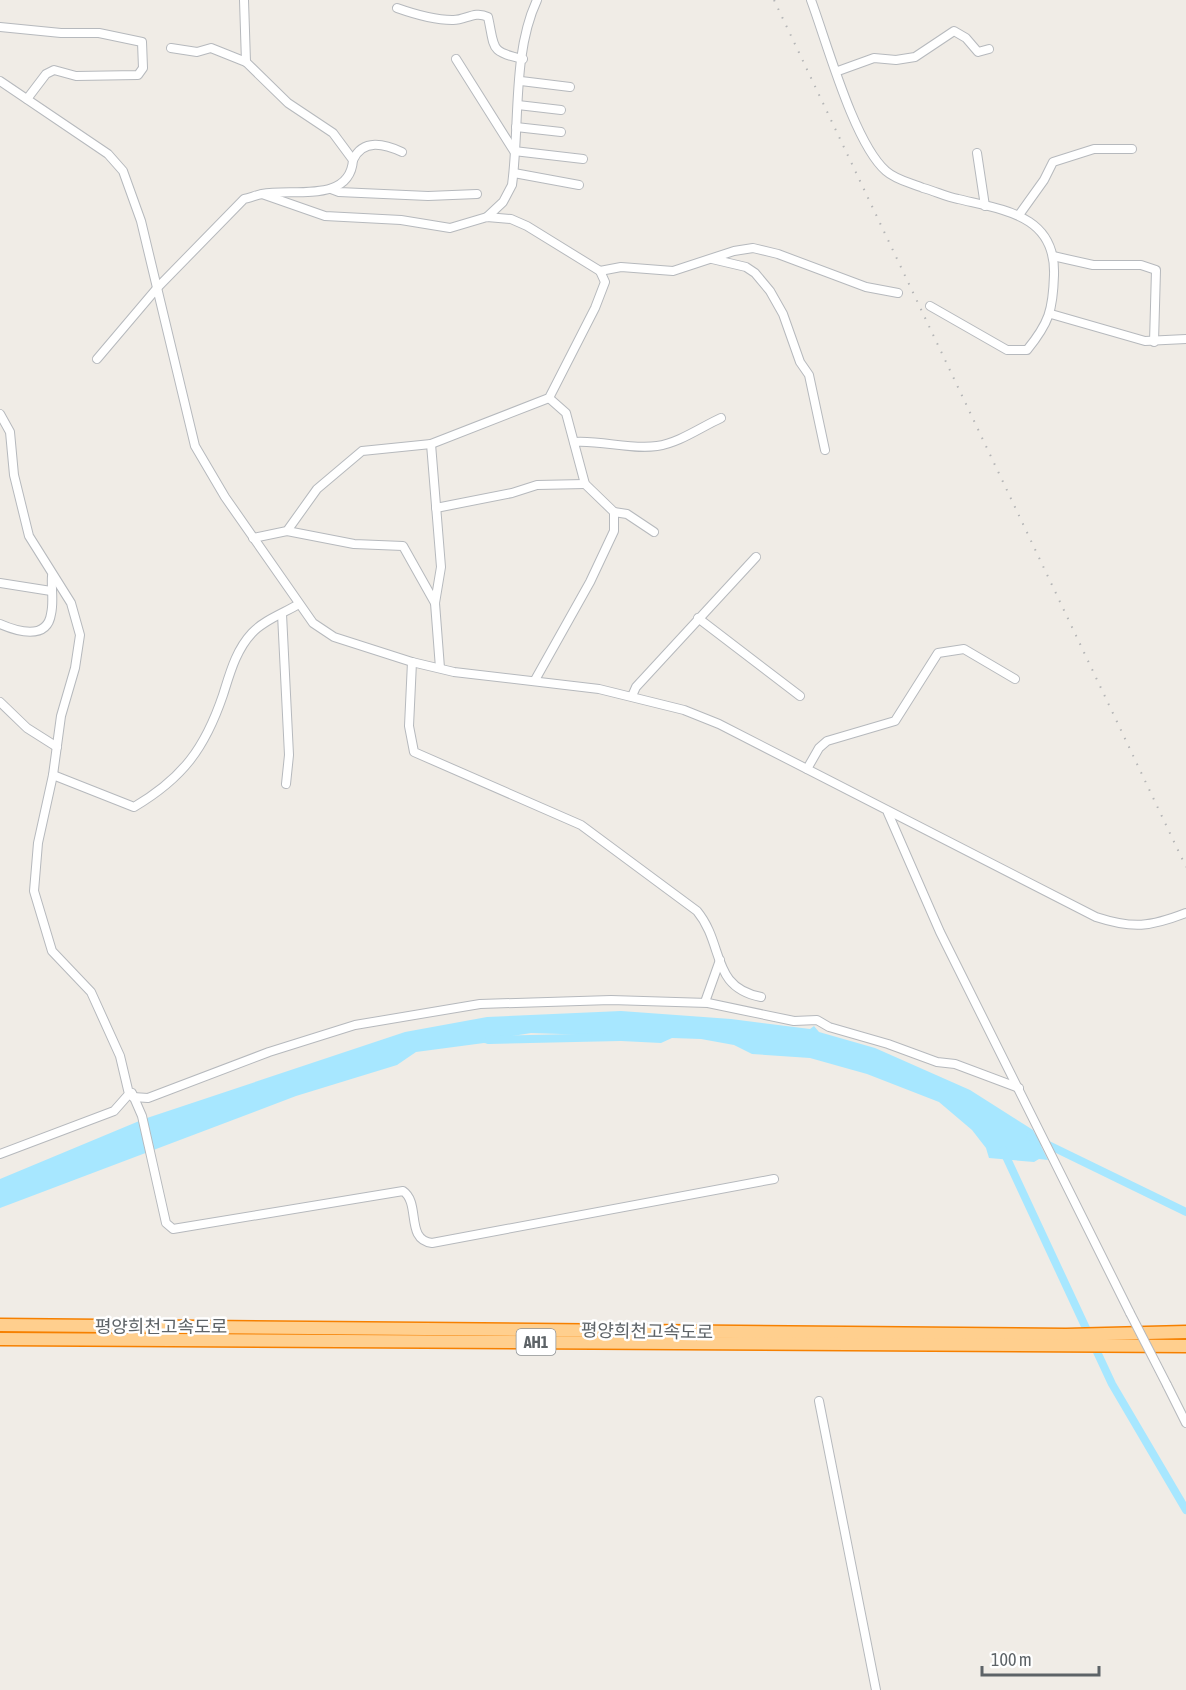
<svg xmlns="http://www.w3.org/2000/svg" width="1186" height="1690" viewBox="0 0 1186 1690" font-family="'Asap Condensed','Noto Sans KR',sans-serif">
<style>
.water{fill:#a7e7ff}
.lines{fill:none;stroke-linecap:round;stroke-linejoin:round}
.canal{stroke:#a7e7ff;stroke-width:8}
.minor-casing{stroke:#b6b9bd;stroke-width:10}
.highway-casing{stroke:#f68000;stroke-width:15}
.minor{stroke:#fff;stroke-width:8}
.highway{stroke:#ffcf8e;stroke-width:12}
.rail{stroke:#b4b5b6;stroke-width:2;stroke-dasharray:1.5 8;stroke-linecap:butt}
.minor-bridge-casing{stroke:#b6b9bd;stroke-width:10;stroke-linecap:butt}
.minor-bridge{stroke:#fff;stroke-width:8}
.labels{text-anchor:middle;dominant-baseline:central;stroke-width:5;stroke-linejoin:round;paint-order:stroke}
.shield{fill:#fff;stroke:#8e9295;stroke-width:1.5}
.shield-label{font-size:16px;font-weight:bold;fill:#5d6367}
.street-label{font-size:18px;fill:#5d6367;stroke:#fff}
</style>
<rect width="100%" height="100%" fill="#f0ece6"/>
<polygon class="water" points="621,1011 731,1019 810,1029 814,1026 819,1032 875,1048 970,1090 1033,1130 1048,1160 1039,1159 1034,1162 989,1158 986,1148 972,1130 939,1102 867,1074 810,1058 752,1054 734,1045 701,1039 672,1038 661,1043 621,1041 592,1035 531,1033 500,1038 490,1044 484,1043 416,1052 397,1065 296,1096 0,1208 0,1179 144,1119 405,1032 487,1017"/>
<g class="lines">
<g class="canal">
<polyline points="489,1040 620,1037"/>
<polyline points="1030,1136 1186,1212"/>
<polyline points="1003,1150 1112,1384 1186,1510"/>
</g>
<defs>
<g id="minor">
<path d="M 811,0 C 827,43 854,143 886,171 C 896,180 911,183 923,188 C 935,191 946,197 958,199 C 1004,210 1056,215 1054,275 C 1053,310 1049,323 1027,350 L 1007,350 L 930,306"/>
<path d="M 397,8 C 414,14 433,20 452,20 C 465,21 474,10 488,17 C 495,48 489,52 523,59"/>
<polyline points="0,27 61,33 99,33 142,42 143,68 138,75 76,76 54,70 46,74 27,99"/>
<polyline points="171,48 197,52 211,48 246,62"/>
<polyline points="456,59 514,151 583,159"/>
<polyline points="838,71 874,58 896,60 915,57 954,31 966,38 978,52 989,49"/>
<path d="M 0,81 L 108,154 L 123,171 L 141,221 L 195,446 L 225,497 L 313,623 L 334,637 L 412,662 L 454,672 L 599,689 L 684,710 L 719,724 L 1096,917 C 1133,929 1150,927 1186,913"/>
<polyline points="521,81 570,87"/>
<polyline points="518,105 561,110"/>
<polyline points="516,127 561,132"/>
<polyline points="977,153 985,206"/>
<path d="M 353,160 C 363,138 385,144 402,152"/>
<polyline points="514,173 579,185"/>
<polyline points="331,189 339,192 428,196 477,194"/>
<polyline points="1019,215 1044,180 1053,162 1094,149 1132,149"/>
<path d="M 487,217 L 503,202 L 512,185 C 520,126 512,53 537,0"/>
<polyline points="1053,256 1093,265 1141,265 1156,270 1154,342"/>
<polyline points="712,259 746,267 755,273 770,291 783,314 800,362 809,375 825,450"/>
<polyline points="600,271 621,267 673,271 734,251 753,248 778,254 866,287 898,293"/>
<polyline points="1051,314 1145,341 1186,339"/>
<path d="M 97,359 L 158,287 L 244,199 C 250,198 256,195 262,194 C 291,188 350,204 353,160 L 333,133 L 288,103 L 246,62 L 244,0"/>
<polyline points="549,398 566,413 585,484 614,512 627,514 654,532"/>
<polyline points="0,414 10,432 14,475 29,536 71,603 80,635 75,668 61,716 53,775 38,843 34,891 52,951 91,992 120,1056 129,1094 114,1111 0,1154"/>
<path d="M 574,442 C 602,440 630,450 657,446 C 679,443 701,427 721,418"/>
<polyline points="431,444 441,567 435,603 440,668"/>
<polyline points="436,508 512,493 537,485 585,484"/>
<polyline points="287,531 354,544 403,546 435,603"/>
<polyline points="253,538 287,531 317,489 362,451 431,444 549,398 595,308 605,282 600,271 527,226 511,219 487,217 450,228 401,220 325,216 262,194"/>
<polyline points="0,583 51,591"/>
<polyline points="282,614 289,755 286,784"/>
<polyline points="698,618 800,696"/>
<path d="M 0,624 C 16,631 47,641 51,614 C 54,602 51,588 52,576"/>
<path d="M 412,662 L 409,726 L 414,752 L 581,825 L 697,911 C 725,945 710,987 761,997"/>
<polyline points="535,680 590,582 614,531 614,512"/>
<polyline points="632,696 636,687 756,557"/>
<polyline points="0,702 27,728 57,747"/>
<polyline points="807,769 819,748 827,741 895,721 938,653 964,649 1015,679"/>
<path d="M 53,775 L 134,807 C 183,778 205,748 223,695 C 230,673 236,650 252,633 C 264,620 284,613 299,604"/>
<polyline points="888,813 940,932 1130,1313"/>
<polyline points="705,1002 720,960"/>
<path d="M 132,1093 L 142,1116 L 166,1223 L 173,1229 L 403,1191 C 421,1203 405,1240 432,1243 L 774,1179"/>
<polyline points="133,1097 148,1098 269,1052 355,1025 480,1004 611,1000 708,1003 794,1021 817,1020 829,1027 888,1044 937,1062 955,1064 1019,1088"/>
<polyline points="1167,1385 1186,1423"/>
<polyline points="819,1401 876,1690"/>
</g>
<g id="highway">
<polyline points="0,1325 1066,1335 1186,1332"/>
<polyline points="0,1339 1186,1346"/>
</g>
</defs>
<use href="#minor" class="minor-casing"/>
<use href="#highway" class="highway-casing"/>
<use href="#minor" class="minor"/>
<use href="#highway" class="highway"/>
<polyline class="rail" points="774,0 1186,867"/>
<defs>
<polyline id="minor-bridge" points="1130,1313 1167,1385"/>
</defs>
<use href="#minor-bridge" class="minor-bridge-casing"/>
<use href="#minor-bridge" class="minor-bridge"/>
</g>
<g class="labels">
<rect class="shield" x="516.5" y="1329" width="39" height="26" rx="4.5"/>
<g class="shield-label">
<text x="536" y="1342">AH1</text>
</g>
<g class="street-label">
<text x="161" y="1326">평양희천고속도로</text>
<text transform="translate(647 1331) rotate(1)">평양희천고속도로</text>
</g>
</g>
<path d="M982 1666v9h117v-9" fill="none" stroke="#5d6367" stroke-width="3"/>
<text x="991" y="1666" font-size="18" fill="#5d6367" stroke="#ffffff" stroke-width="4.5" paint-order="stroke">100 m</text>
</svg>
